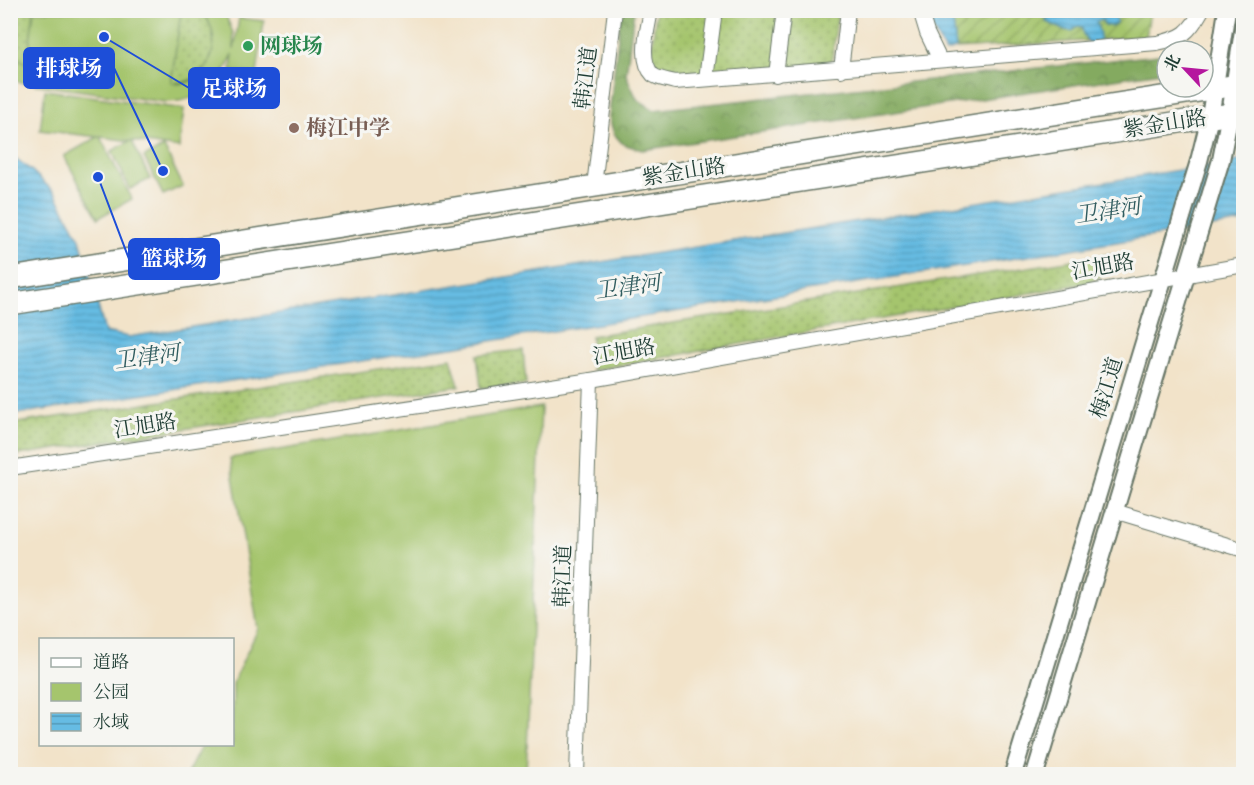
<svg xmlns="http://www.w3.org/2000/svg" width="1254" height="785" viewBox="0 0 1254 785" font-family="Cardo,'Noto Serif SC',serif">
<style>
.grass{fill:url(#grass-dots);stroke:#628150;stroke-width:1.5}
.forest{fill:url(#forest-crowns);stroke:#52744a;stroke-width:1.5}
.park{fill:#a5c56d;stroke:#628150;stroke-width:1.5}
.garden{fill:url(#garden-furrows);stroke:#628150;stroke-width:1.5}
.water{fill:url(#water-rules);stroke:#427c8c;stroke-width:1.5}
.lines{fill:none;stroke-linecap:round;stroke-linejoin:round}
.minor-casing{stroke:#697768;stroke-width:16}
.tertiary-casing{stroke:#697768;stroke-width:20}
.primary-casing{stroke:#697768;stroke-width:24}
.minor{stroke:#fff;stroke-width:14}
.tertiary{stroke:#fff;stroke-width:16}
.primary{stroke:#fff;stroke-width:21}
.leisure-dot{fill:#2e9e5b;stroke:#f6f6f2;stroke-width:2}
.education-dot{fill:#8d6e63;stroke:#f6f6f2;stroke-width:2}
.labels{text-anchor:middle;dominant-baseline:central;stroke-width:6;stroke-linejoin:round;paint-order:stroke}
.leisure-label{font-size:21px;font-weight:bold;fill:#27864d;stroke:#f6f6f2;text-anchor:start}
.street-label{font-size:21px;fill:#1f3d34;stroke:#f6f6f2}
.education-label{font-size:21px;font-weight:bold;fill:#785e54;stroke:#f6f6f2;text-anchor:start}
.water-label{font-size:22px;font-style:italic;fill:#315d60;stroke:#f6f6f2}
.leader{fill:none;stroke:#1d4ed8;stroke-width:2}
.callout-dot{fill:#1d4ed8;stroke:#f6f6f2;stroke-width:2}
.callout{fill:#1d4ed8;stroke:#1d4ed8;stroke-width:2}
.callout-label{font-size:22px;text-anchor:middle;font-weight:bold;fill:#fff}
</style>
<defs>
<pattern id="grass-dots" width="8" height="8" patternUnits="userSpaceOnUse" patternTransform="scale(1.5)"><rect width="8" height="8" fill="#a5c56d"/><path d="M2 2h.1M6 6h.1" fill="none" stroke="#86a15a" stroke-width="1.8" stroke-linecap="round"/></pattern>
<pattern id="forest-crowns" width="20" height="18" patternUnits="userSpaceOnUse" patternTransform="scale(1.5)"><rect width="20" height="18" fill="#84aa60"/><path d="M2 6a3 3 0 1 1 6 0M12 15a3 3 0 1 1 6 0" fill="none" stroke="#6b8c50"/></pattern>
<pattern id="garden-furrows" width="10" height="10" patternUnits="userSpaceOnUse" patternTransform="scale(1.5)"><rect width="10" height="10" fill="#a5c56d"/><path d="M-1 1l2-2M0 10L10 0M9 11l2-2" fill="none" stroke="#86a15a"/></pattern>
<pattern id="water-rules" width="6" height="5" patternUnits="userSpaceOnUse" patternTransform="scale(1.5)"><rect width="6" height="5" fill="#66bce3"/><path d="M0 2.5h6" fill="none" stroke="#539ab9"/></pattern>
</defs>
<rect width="100%" height="100%" fill="#f6f6f2"/>
<filter id="ink" filterUnits="userSpaceOnUse"><feTurbulence type="fractalNoise" baseFrequency=".0167" numOctaves="2"/><feDisplacementMap in="SourceGraphic" scale="12" xChannelSelector="R" yChannelSelector="G"/><feConvolveMatrix kernelMatrix="1 2 1 2 8 2 1 2 1" color-interpolation-filters="sRGB"/></filter>
<filter id="wash" filterUnits="userSpaceOnUse"><feTurbulence type="fractalNoise" baseFrequency=".008" numOctaves="4" result="noise"/><feDisplacementMap in="SourceGraphic" scale="24" xChannelSelector="R" yChannelSelector="G"/><feGaussianBlur stdDeviation="1.35" result="paint"/><feColorMatrix in="noise" values="0 0 0 0 0 0 0 0 0 0 0 0 0 0 0 0 0 1.4 0 .05"/><feComposite in="paint" operator="in"/></filter>
<g filter="url(#wash)">
<rect width="100%" height="100%" fill="#f2e3c9"/>
<g class="grass">
<polygon points="10,11 34,11 27,64 11,56"/>
<path d="M 181,11 L 200,11 C 228,36 210,86 171,83 Z"/>
<polygon points="656,11 838,11 831,65 667,76 656,70 651,55"/>
<polygon points="1111,254 1119,266 1087,283 592,370 591,336"/>
<polygon points="523,350 526,384 481,388 477,355"/>
<polygon points="451,358 459,386 11,456 11,424"/>
</g>
<polygon class="forest" points="621,11 634,11 626,75 637,99 654,110 1167,54 1167,69 1161,72 642,150 623,144 614,134 609,117"/>
<g class="park">
<path d="M 34,11 L 181,11 L 171,83 C 210,90 228,35 200,11 L 224,11 L 233,33 L 234,50 L 239,18 L 264,21 L 257,74 L 231,71 L 233,54 C 220,86 199,102 165,102 L 24,83 L 11,79 L 11,56 L 27,63 Z"/>
<polygon points="45,90 184,109 179,148 132,141 150,179 130,189 112,151 130,141 100,137 132,199 98,218 64,156 98,137 40,130"/>
<polygon points="164,147 183,186 163,195 144,157"/>
<polygon points="541,407 526,774 187,774 202,745 232,744 233,682 258,629 230,458"/>
</g>
<polygon class="garden" points="952,11 1036,11 1035,14 1043,12 1048,14 1046,21 1063,30 1078,26 1082,27 1083,34 1099,34 1096,22 1102,20 1104,24 1115,19 1117,11 1150,11 1146,37 956,49"/>
<g class="water">
<polygon points="1036,10 1117,11 1116,23 1111,26 1105,25 1102,20 1096,22 1100,34 1099,45 1091,46 1083,34 1082,27 1078,26 1072,31 1063,30 1046,21 1048,14 1044,12 1042,15 1035,14"/>
<polygon points="931,11 952,11 956,49 945,52 927,18"/>
<polygon points="10,154 32,171 55,193 80,239 105,332 129,337 1243,160 1243,222 465,345 11,415"/>
</g>
</g>
<g filter="url(#ink)">
<g class="lines">
<defs>
<g id="minor">
<path d="M 651,10 C 648,29 638,60 653,75 C 658,79 669,80 675,82 L 1157,43 C 1183,38 1189,33 1202,10"/>
<polyline points="920,10 927,33 940,60"/>
<polyline points="841,70 848,10"/>
<polyline points="776,75 784,10"/>
<polyline points="706,79 715,10"/>
<polyline points="594,186 615,10"/>
<polyline points="10,468 591,380 1244,265"/>
<polyline points="1114,511 1244,550"/>
<polyline points="577,774 591,380"/>
</g>
<g id="tertiary">
<polyline points="1013,774 1199,161 1210,117 1227,10"/>
<polyline points="1035,774 1221,160 1230,114 1244,24"/>
</g>
<g id="primary">
<polyline points="10,278 1244,84"/>
<polyline points="10,304 1244,112"/>
</g>
</defs>
<use href="#minor" class="minor-casing"/>
<use href="#tertiary" class="tertiary-casing"/>
<use href="#primary" class="primary-casing"/>
<use href="#minor" class="minor"/>
<use href="#tertiary" class="tertiary"/>
<use href="#primary" class="primary"/>
</g>
</g>
<circle class="leisure-dot" cx="248" cy="46" r="6"/>
<circle class="education-dot" cx="294" cy="128" r="6"/>
<g class="labels">
<g class="leisure-label">
<text x="260" y="46">网球场</text>
</g>
<g class="street-label">
<text transform="translate(586 78) rotate(-83)">韩江道</text>
<text transform="translate(1165 124) rotate(-9)">紫金山路</text>
<text transform="translate(684 172) rotate(-9)">紫金山路</text>
<text transform="translate(1103 267) rotate(-10)">江旭路</text>
<text transform="translate(624 352) rotate(-10)">江旭路</text>
<text transform="translate(1107 388) rotate(-73)">梅江道</text>
<text transform="translate(145 426) rotate(-9)">江旭路</text>
<text transform="translate(563 576) rotate(-88)">韩江道</text>
</g>
<g class="education-label">
<text x="306" y="128">梅江中学</text>
</g>
<g class="water-label">
<text transform="translate(1108 211) rotate(-9)">卫津河</text>
<text transform="translate(628 287) rotate(-8)">卫津河</text>
<text transform="translate(147 357) rotate(-8)">卫津河</text>
</g>
</g>
<path class="leader" d="M163 171L114 68M104 37L189 88M98 177L129 259"/>
<g class="callout-dot">
<circle cx="163" cy="171" r="6"/>
<circle cx="104" cy="37" r="6"/>
<circle cx="98" cy="177" r="6"/>
</g>
<g class="callout">
<rect x="24" y="48" width="90" height="40" rx="6"/>
<rect x="189" y="68" width="90" height="40" rx="6"/>
<rect x="129" y="239" width="90" height="40" rx="6"/>
</g>
<g class="callout-label">
<text x="69" y="76">排球场</text>
<text x="234" y="96">足球场</text>
<text x="174" y="266">篮球场</text>
</g>
<rect width="1254" height="785" fill="none" stroke="#f6f6f2" stroke-width="36"/>
<rect x="39" y="638" width="195" height="108" fill="#f6f6f2" stroke="#a0aca6" stroke-width="1.5"/>
<rect x="51" y="658" width="30" height="9" fill="#ffffff" stroke="#a0aca6" stroke-width="1.5"/>
<text x="93" y="668" font-size="18" fill="#1f3d34">道路</text>
<rect x="51" y="683" width="30" height="18" fill="#a5c56d" stroke="#a0aca6" stroke-width="1.5"/>
<text x="93" y="698" font-size="18" fill="#1f3d34">公园</text>
<rect x="51" y="713" width="30" height="18" fill="url(#water-rules)" stroke="#a0aca6" stroke-width="1.5"/>
<text x="93" y="728" font-size="18" fill="#1f3d34">水域</text>
<g transform="translate(1185 69) rotate(296)"><circle r="28" fill="#f6f6f2" stroke="#a0aca6" stroke-width="1.5"/>
<path d="M0-4.5L10 22L0 15L-10 22Z" fill="#b5179e"/>
<text y="-9" font-size="16" font-weight="bold" text-anchor="middle" fill="#1f3d34">北</text>
</g>
</svg>
